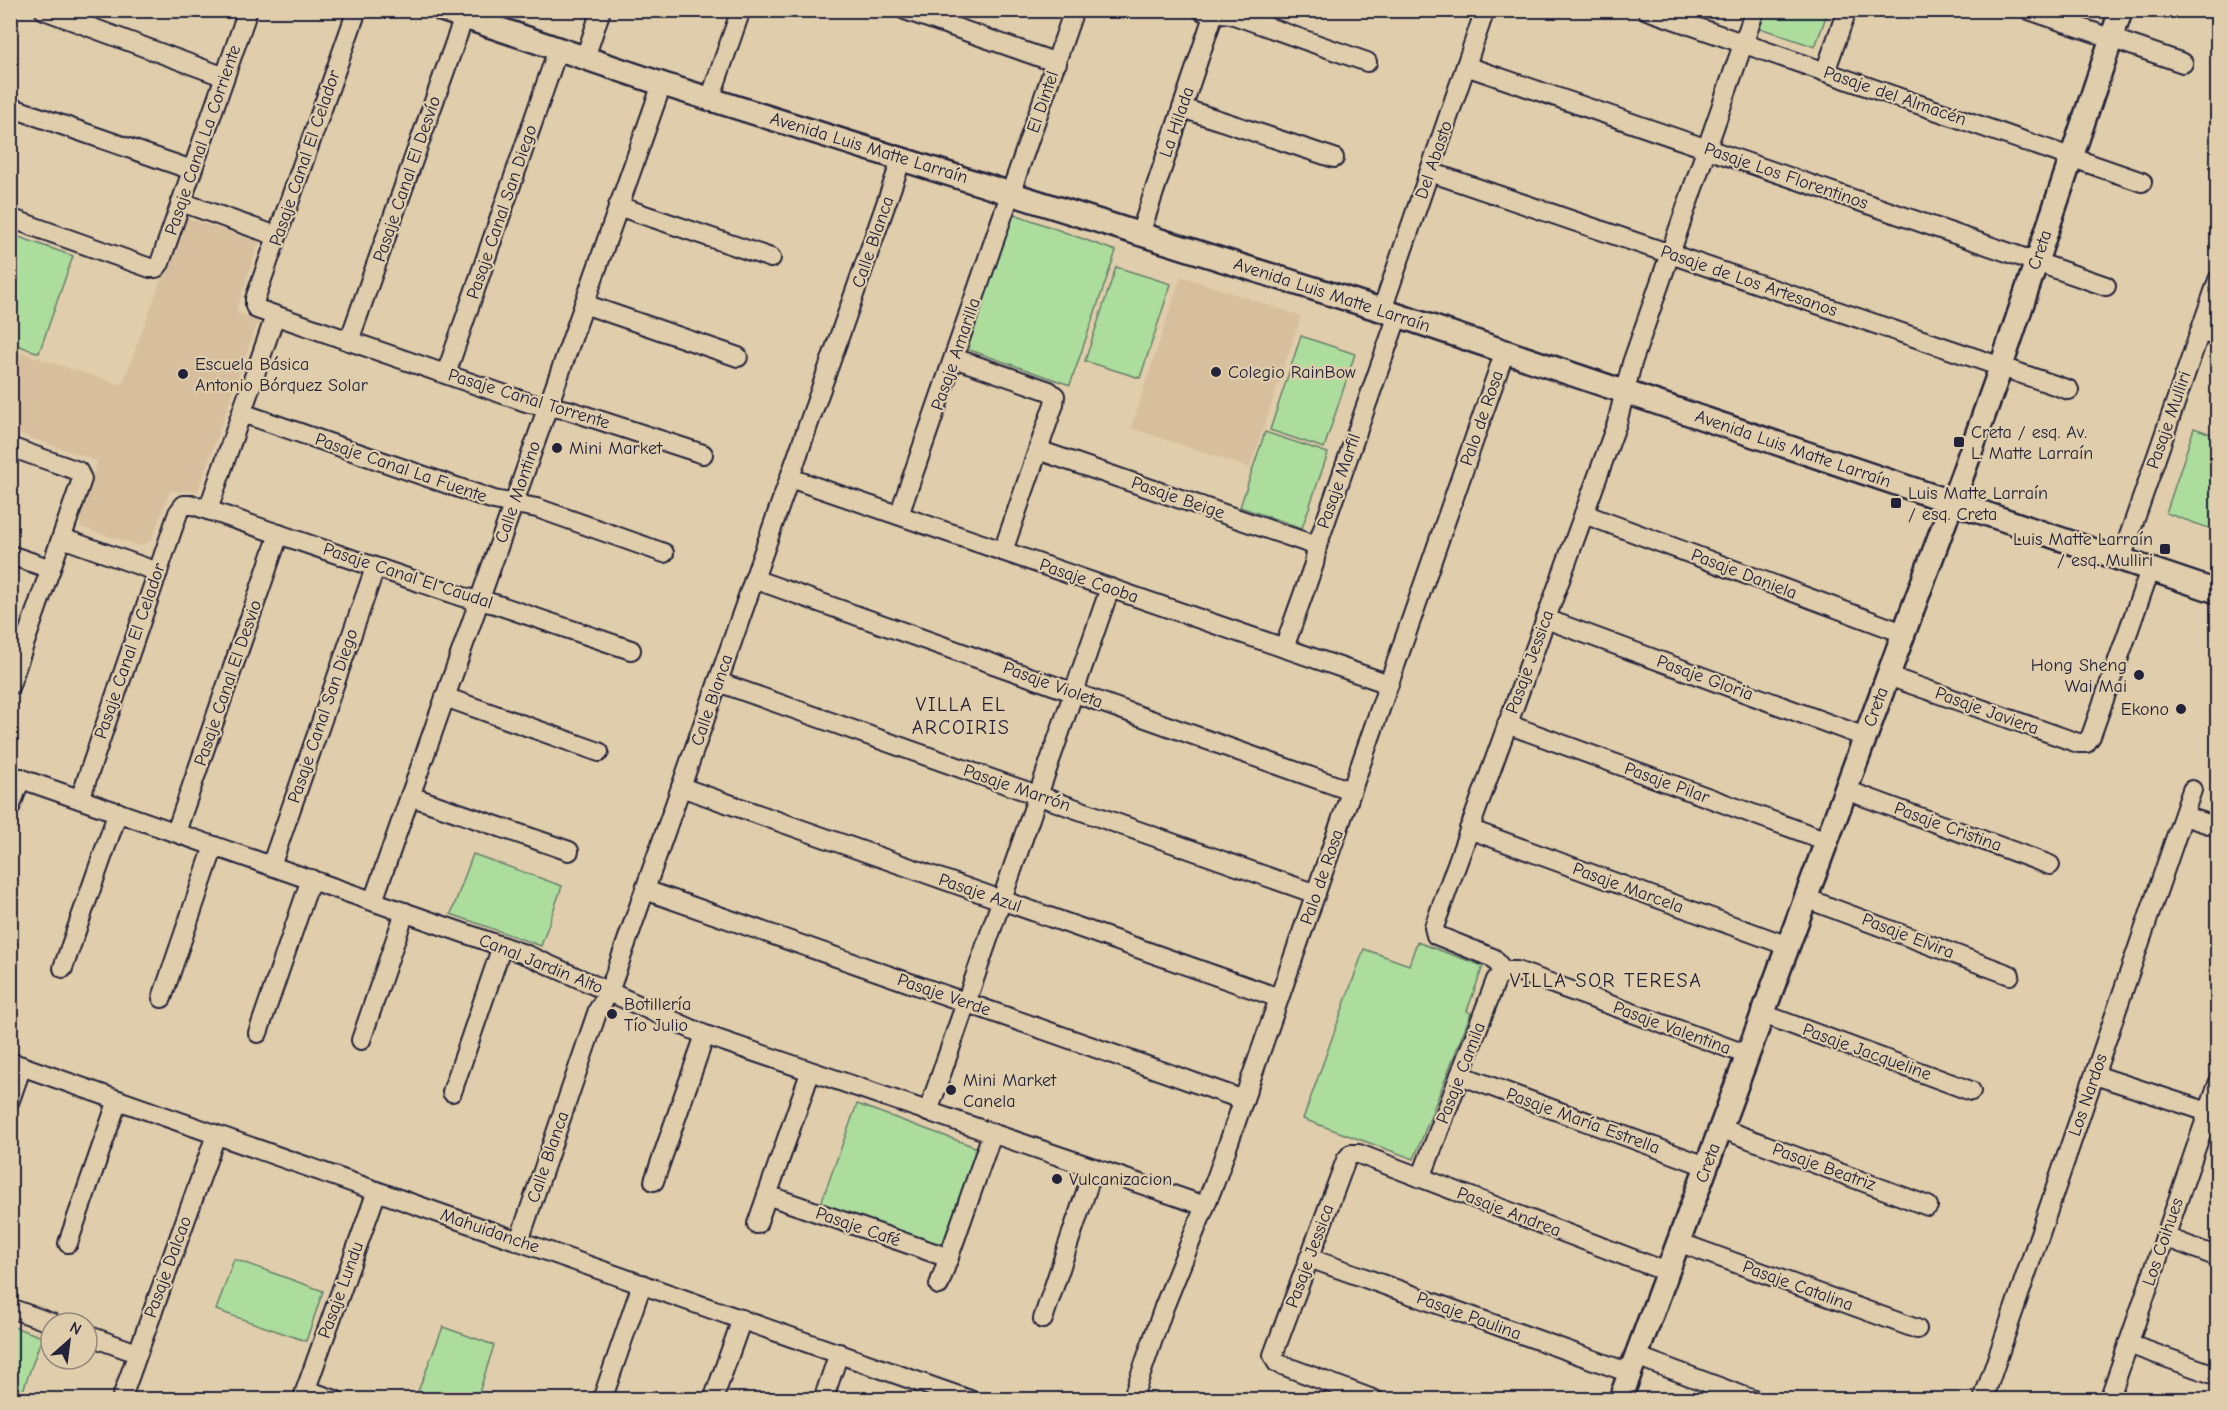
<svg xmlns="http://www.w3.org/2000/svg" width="2228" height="1410" viewBox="0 0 2228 1410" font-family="'Comic Neue',sans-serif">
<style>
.built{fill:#d7bf9d}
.green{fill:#acdd9d;stroke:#67806c;stroke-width:1.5}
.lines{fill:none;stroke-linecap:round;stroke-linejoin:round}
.minor-casing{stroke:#22223b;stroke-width:22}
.tertiary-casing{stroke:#22223b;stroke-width:27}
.minor{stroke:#e0cdab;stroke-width:18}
.tertiary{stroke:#e0cdab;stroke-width:22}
.poi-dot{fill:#22223b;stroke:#e0cdab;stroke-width:2}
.labels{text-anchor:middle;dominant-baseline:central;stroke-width:4.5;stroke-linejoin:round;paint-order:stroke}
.street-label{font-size:18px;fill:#22223b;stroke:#e0cdab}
.poi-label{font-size:18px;fill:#22223b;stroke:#e0cdab;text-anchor:start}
.neighbourhood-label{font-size:20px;letter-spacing:1.5px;fill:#22223b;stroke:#e0cdab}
</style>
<rect width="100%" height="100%" fill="#e0cdab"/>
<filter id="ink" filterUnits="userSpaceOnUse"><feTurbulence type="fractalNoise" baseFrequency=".0167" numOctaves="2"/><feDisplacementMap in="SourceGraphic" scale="12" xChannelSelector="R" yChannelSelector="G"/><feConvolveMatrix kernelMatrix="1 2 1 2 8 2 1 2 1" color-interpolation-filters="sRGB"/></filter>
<g filter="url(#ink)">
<g class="built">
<polygon points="184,217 259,242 236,312 258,321 198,491 170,491 151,541 139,546 81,527 80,519 97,461 11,431 10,349 122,385"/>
<polygon points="1181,276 1301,316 1250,468 1131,428"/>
</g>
<g class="green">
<polygon points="1766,10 1828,10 1828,11 1815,47 1760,28"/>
<polygon points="1009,212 1116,251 1070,385 961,347"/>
<polygon points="19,237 73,256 39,353 11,343 11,262"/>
<polygon points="1116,267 1171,284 1140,378 1085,361"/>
<polygon points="1301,336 1355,354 1324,448 1270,430"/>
<polygon points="2194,428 2217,436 2217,531 2166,513"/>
<polygon points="1265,432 1328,453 1302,528 1240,507"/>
<polygon points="473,854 562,886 541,946 451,914"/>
<polygon points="1417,942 1483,966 1467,1011 1471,1013 1414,1159 1303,1119 1364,949 1409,965"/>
<polygon points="857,1104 978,1148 944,1249 826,1208 827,1205 821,1203"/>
<polygon points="234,1259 323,1291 306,1341 216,1310"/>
<polygon points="11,1326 42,1337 20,1399 11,1399"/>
<polygon points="443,1327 494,1345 477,1399 415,1399"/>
</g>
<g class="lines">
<defs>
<g id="minor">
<polyline points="44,10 225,77"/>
<polyline points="357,10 255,299 255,306 257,309 529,403 568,410 703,454"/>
<polyline points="905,10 1057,63"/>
<polyline points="1647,10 2142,182"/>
<polyline points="2029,10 2183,63"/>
<polyline points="1203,11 1231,14 1367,62"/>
<polyline points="585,58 601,10"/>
<polyline points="1466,66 2106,286"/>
<polyline points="1825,72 1847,10"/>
<polyline points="710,99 741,10"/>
<polyline points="10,107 192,170"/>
<polyline points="1182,108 1334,158"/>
<polyline points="1430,172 2069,390"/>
<polyline points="181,202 277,236"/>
<polyline points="618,206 771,258"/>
<polyline points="10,218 150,268 156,268 160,263 248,10"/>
<polyline points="1140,234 1215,10"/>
<polyline points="584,304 738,357"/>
<polyline points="1382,310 1485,10"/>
<polyline points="2200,331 2218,337"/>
<polyline points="349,341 464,17"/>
<polyline points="954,358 1049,391 1055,396 1054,404 1003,551"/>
<polyline points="446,374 558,49"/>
<polyline points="242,413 494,500 537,508 664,553"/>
<polyline points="10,447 78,471 82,479 10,685"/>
<polyline points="1038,450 1317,546"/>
<polyline points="790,478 1389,684"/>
<polyline points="208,510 275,316"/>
<polyline points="1584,514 1903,633"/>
<polyline points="899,515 1074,10"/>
<polyline points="62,538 158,572"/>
<polyline points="10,555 51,569"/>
<polyline points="2121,559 2218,280"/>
<polyline points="754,579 1351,791"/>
<polyline points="1546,619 1865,737"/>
<polyline points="1284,648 1314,564 1317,546 1398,315"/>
<polyline points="1888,676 2078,743 2086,743 2091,736 2150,570"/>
<polyline points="718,682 1316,894"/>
<polyline points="445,697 599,752"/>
<polyline points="1507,724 1827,841"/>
<polyline points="10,775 527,955 705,1035 1205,1206"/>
<polyline points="681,787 1279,998"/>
<polyline points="1846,790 2050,865"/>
<polyline points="410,796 569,851"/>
<polyline points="80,799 178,513 184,505 193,505 208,510 463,597 495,604 631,650"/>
<polyline points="10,808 21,778"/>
<polyline points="2184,816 2218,827"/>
<polyline points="1469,829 1788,946"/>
<polyline points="176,832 279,534"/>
<polyline points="271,866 375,568"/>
<polyline points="645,890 1244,1100"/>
<polyline points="1805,898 2010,975"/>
<polyline points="373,901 662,84"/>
<polyline points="63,968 118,812"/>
<polyline points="1504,971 1493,958 1436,935 1434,927 1617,423 1632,363 1755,10"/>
<polyline points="1504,971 1517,971 1748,1055"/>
<polyline points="162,998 214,846"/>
<polyline points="1763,1014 1971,1091"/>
<polyline points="258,1033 311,879"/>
<polyline points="361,1040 405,912"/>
<polyline points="10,1062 970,1400"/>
<polyline points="1460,1075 1706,1166"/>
<polyline points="2095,1075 2208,1112"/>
<polyline points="452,1092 502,946"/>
<polyline points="10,1100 22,1066"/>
<polyline points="928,1112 1110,588"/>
<polyline points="1720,1128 1928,1206"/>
<polyline points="1421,1178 1496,980 1504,971"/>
<polyline points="654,1181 705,1035"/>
<polyline points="767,1195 949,1258"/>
<polyline points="757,1224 810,1073"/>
<polyline points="2165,1237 2218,1257"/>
<polyline points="519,1241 598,1010 609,992 902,158"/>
<polyline points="1678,1242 1917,1329"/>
<polyline points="68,1243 118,1100"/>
<polyline points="1309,1258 1630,1373"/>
<polyline points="939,1285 992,1134"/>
<polyline points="10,1308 52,1323"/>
<polyline points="1043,1319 1094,1168"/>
<polyline points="87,1335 137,1353"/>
<polyline points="2128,1344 2218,1376"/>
<polyline points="1636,1356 1754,1400"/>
<polyline points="306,1390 335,1400"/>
<polyline points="121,1400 216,1135"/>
<polyline points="302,1400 377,1191"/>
<polyline points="602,1400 642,1284"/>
<polyline points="713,1400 742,1319"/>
<polyline points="823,1400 839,1353"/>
<polyline points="1132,1400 1164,1307 1216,1179 1505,351"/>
<polyline points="1375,1400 1277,1363 1273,1355 1346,1160 1351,1154 1359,1154 1667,1272"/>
<polyline points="1983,1400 2192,790"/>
<polyline points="2109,1400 2218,1084"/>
</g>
<g id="tertiary">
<polyline points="443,10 662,84 1382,310 2218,592"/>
<polyline points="1620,1400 1963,473 2001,367 2121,10"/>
</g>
</defs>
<use href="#minor" class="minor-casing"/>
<use href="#tertiary" class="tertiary-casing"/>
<use href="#minor" class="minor"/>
<use href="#tertiary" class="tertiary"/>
</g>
</g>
<g class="poi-dot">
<circle cx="1216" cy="372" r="6"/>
<circle cx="183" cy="374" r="6"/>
<rect x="1953" y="436" width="12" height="12" rx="3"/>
<circle cx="557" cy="448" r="6"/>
<rect x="1890" y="497" width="12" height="12" rx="3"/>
<rect x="2159" y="543" width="12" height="12" rx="3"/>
<circle cx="2139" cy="675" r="6"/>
<circle cx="2181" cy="709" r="6"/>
<circle cx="612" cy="1014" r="6"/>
<circle cx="951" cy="1090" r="6"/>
<circle cx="1057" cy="1179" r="6"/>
</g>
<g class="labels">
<g class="street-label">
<text transform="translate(1895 96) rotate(19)">Pasaje del Almacén</text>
<text transform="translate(1043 102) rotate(-71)">El Dintel</text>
<text transform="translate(1177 122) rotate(-71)">La Hilada</text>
<text transform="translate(203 140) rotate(-71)">Pasaje Canal La Corriente</text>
<text transform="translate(869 148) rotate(17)">Avenida Luis Matte Larraín</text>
<text transform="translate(305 158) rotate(-71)">Pasaje Canal El Celador</text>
<text transform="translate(1434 160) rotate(-71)">Del Abasto</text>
<text transform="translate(1786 176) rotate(19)">Pasaje Los Florentinos</text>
<text transform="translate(407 179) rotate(-71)">Pasaje Canal El Desvío</text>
<text transform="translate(502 212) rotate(-71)">Pasaje Canal San Diego</text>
<text transform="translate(873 242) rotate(-71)">Calle Blanca</text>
<text transform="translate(2040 250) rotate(-71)">Creta</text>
<text transform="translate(1749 281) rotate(19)">Pasaje de Los Artesanos</text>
<text transform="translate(1332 295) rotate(18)">Avenida Luis Matte Larraín</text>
<text transform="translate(956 354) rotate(-71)">Pasaje Amarilla</text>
<text transform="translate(529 399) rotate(17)">Pasaje Canal Torrente</text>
<text transform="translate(1482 418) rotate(-71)">Palo de Rosa</text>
<text transform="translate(2169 420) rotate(-71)">Pasaje Mulliri</text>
<text transform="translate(1793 449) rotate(19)">Avenida Luis Matte Larraín</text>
<text transform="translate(401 468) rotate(19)">Pasaje Canal La Fuente</text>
<text transform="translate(1339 481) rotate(-71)">Pasaje Marfil</text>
<text transform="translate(518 492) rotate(-71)">Calle Montino</text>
<text transform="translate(1178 498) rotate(19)">Pasaje Beige</text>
<text transform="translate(1744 574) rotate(21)">Pasaje Daniela</text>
<text transform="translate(408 576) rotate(18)">Pasaje Canal El Caudal</text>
<text transform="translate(1089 581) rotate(19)">Pasaje Caoba</text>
<text transform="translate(130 651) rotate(-71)">Pasaje Canal El Celador</text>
<text transform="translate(1530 662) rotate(-70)">Pasaje Jessica</text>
<text transform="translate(1705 678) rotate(20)">Pasaje Gloria</text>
<text transform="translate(228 683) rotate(-71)">Pasaje Canal El Desvio</text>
<text transform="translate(1053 685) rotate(20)">Pasaje Violeta</text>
<text transform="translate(712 700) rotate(-71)">Calle Blanca</text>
<text transform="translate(1876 707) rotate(-70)">Creta</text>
<text transform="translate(1987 711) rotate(20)">Pasaje Javiera</text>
<text transform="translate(323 716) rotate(-71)">Pasaje Canal San Diego</text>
<text transform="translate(1667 783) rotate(20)">Pasaje Pilar</text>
<text transform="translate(1017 788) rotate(19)">Pasaje Marrón</text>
<text transform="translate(1948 827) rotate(20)">Pasaje Cristina</text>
<text transform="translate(1322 877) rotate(-71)">Palo de Rosa</text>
<text transform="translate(1628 888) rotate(20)">Pasaje Marcela</text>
<text transform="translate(980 893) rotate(19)">Pasaje Azul</text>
<text transform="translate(1908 936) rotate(21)">Pasaje Elvira</text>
<text transform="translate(541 964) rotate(22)">Canal Jardin Alto</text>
<text transform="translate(944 995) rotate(19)">Pasaje Verde</text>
<text transform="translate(1672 1028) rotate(20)">Pasaje Valentina</text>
<text transform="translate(1867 1052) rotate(20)">Pasaje Jacqueline</text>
<text transform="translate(1461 1073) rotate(-69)">Pasaje Camila</text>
<text transform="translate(2088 1095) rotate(-71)">Los Nardos</text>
<text transform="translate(1583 1121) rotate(20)">Pasaje María Estrella</text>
<text transform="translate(548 1157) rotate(-71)">Calle Blanca</text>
<text transform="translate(1708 1163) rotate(-70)">Creta</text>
<text transform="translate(1824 1167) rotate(20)">Pasaje Beatriz</text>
<text transform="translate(1509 1212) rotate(21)">Pasaje Andrea</text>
<text transform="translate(858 1227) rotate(19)">Pasaje Café</text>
<text transform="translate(490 1231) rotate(19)">Mahuidanche</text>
<text transform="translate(2163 1242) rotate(-71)">Los Coihues</text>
<text transform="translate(1310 1256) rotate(-70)">Pasaje Jessica</text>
<text transform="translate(168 1267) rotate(-70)">Pasaje Dalcao</text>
<text transform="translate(1798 1286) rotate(20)">Pasaje Catalina</text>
<text transform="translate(341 1290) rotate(-70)">Pasaje Lundu</text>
<text transform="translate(1469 1316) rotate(20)">Pasaje Paulina</text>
</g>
<g class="poi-label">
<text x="195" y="364">Escuela Básica<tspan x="195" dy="21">Antonio Bórquez Solar</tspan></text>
<text x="1228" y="372">Colegio RainBow</text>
<text x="1971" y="432">Creta / esq. Av.<tspan x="1971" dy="21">L. Matte Larraín</tspan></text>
<text x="569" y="448">Mini Market</text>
<text x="1908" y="493">Luis Matte Larraín<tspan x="1908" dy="21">/ esq. Creta</tspan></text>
<text x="2153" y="539" text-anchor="end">Luis Matte Larraín<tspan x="2153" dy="21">/ esq. Mulliri</tspan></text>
<text x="2127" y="665" text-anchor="end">Hong Sheng<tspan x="2127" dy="21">Wai Mai</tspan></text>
<text x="2169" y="709" text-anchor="end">Ekono</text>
<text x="624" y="1004">Botillería<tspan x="624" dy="21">Tío Julio</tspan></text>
<text x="963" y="1080">Mini Market<tspan x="963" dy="21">Canela</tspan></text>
<text x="1069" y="1179">Vulcanizacion</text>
</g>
<g class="neighbourhood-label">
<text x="961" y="704">VILLA EL<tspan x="961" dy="23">ARCOIRIS</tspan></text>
<text x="1606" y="980">VILLA SOR TERESA</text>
</g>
</g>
<rect width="2228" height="1410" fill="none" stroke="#e0cdab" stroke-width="36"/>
<rect x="18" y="18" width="2192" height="1374" fill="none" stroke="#22223b" stroke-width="2" filter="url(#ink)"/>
<g transform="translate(69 1341) rotate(28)"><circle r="28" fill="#e0cdab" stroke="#94897e" stroke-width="1.5"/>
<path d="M0-4.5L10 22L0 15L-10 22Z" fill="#22223b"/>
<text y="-9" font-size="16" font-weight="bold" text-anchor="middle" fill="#22223b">N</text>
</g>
</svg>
